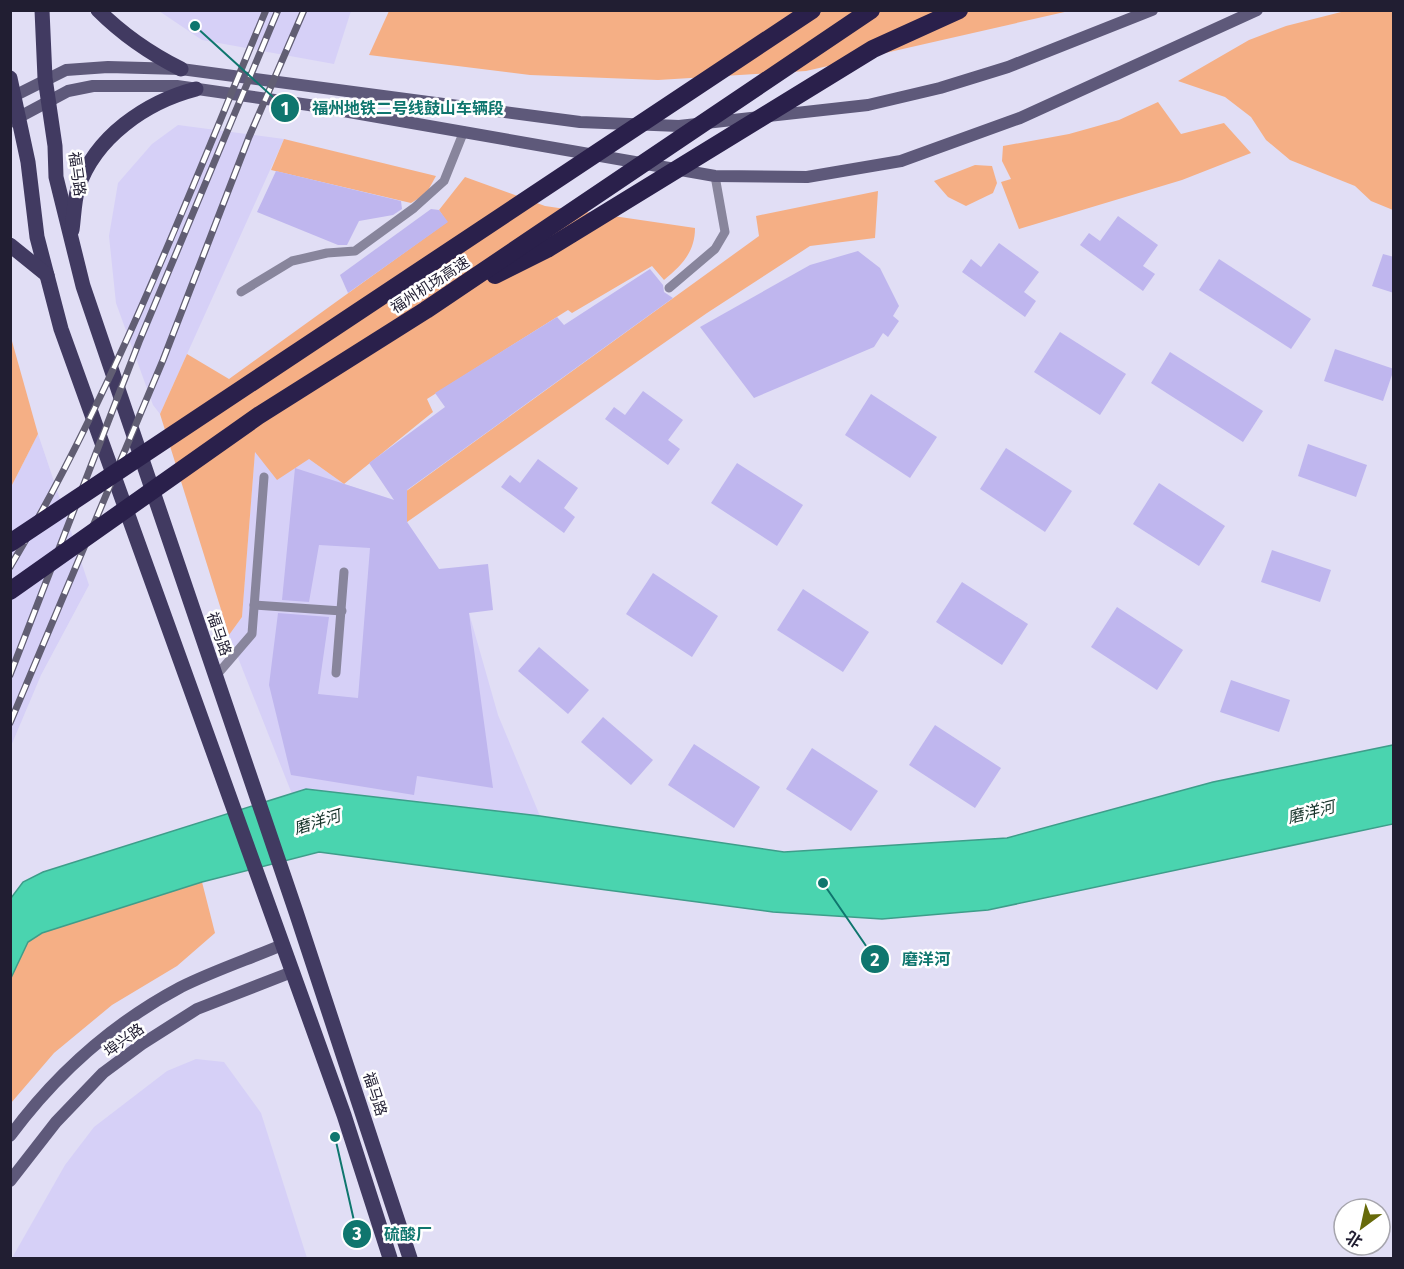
<svg xmlns="http://www.w3.org/2000/svg" width="1404" height="1269" viewBox="0 0 1404 1269" font-family="'Fira Sans','Noto Sans SC',sans-serif">
<style>
.built{fill:#d6d0f7}
.green{fill:#f5af85}
.water{fill:#4ad4af;stroke:#3e9d8a;stroke-width:1.5}
.building{fill:#bfb6ee}
.lines{fill:none;stroke-linecap:round;stroke-linejoin:round}
.lane{stroke:#88859c;stroke-width:9}
.secondary{stroke:#5e597a;stroke-width:12}
.primary{stroke:#413a61;stroke-width:15}
.rail-casing{stroke:#615e73;stroke-width:7}
.rail{stroke:#fff;stroke-width:4.5;stroke-dasharray:14;stroke-linecap:butt}
.highway-bridge{stroke:#2a204b;stroke-width:18}
.labels{text-anchor:middle;dominant-baseline:central;stroke-width:5;stroke-linejoin:round;paint-order:stroke}
.street-label{font-size:15px;fill:#211e32;stroke:#fff}
.water-label{font-size:16px;font-style:italic;fill:#16332a;stroke:#fff}
.leader{fill:none;stroke:#0f766e;stroke-width:2}
.callout-dot{fill:#0f766e;stroke:#fff;stroke-width:2}
.mark-label{font-size:18px;text-anchor:middle;font-weight:bold;fill:#fff}
.callout-label{font-size:16px;text-anchor:middle;font-weight:bold;fill:#0f766e;stroke:#fff;stroke-width:5;stroke-linejoin:round;paint-order:stroke}
</style>
<rect width="100%" height="100%" fill="#e1def5"/>
<g class="built">
<polygon points="159,11 351,11 334,64 202,40"/>
<polygon points="178,125 284,139 160,414 153,405 116,303 109,236 118,183 152,144"/>
<polygon points="38,434 89,585 41,675 11,746 11,487"/>
<polygon points="255,451 309,459 344,484 407,504 407,522 469,613 498,715 540,816 306,789 292,794 229,635 242,617"/>
<polygon points="196,1059 224,1062 261,1113 307,1258 12,1258 65,1165 94,1127 167,1071"/>
</g>
<g class="green">
<polygon points="389,11 1069,11 806,71 658,80 530,75 369,55"/>
<polygon points="1345,11 1393,11 1393,210 1371,201 1355,186 1290,160 1266,140 1251,117 1225,97 1178,81 1249,40 1286,26"/>
<polygon points="1158,102 1181,134 1224,123 1251,153 1182,180 1019,229 1001,182 1011,179 1002,161 1003,146 1069,134 1119,120"/>
<polygon points="284,139 436,176 426,194 411,203 271,170"/>
<polygon points="975,165 992,166 997,183 993,193 966,206 948,197 934,181"/>
<path d="M 465,177 L 545,206 L 695,228 C 695,252 682,265 664,280 L 652,266 L 572,313 L 568,310 L 427,399 L 433,412 L 344,484 L 309,459 L 277,480 L 255,452 L 242,617 L 229,635 L 160,414 L 187,354 L 229,379 L 447,222 L 439,210 Z"/>
<polygon points="878,191 875,238 810,246 707,313 407,522 394,500 759,236 756,216"/>
<polygon points="10,334 38,434 11,487 10,487"/>
<polygon points="202,882 215,933 177,966 112,1005 54,1053 11,1103 11,978 28,942 42,933"/>
</g>
<polygon class="water" points="1393,745 1393,824 988,910 882,919 773,912 319,852 202,882 42,933 28,942 11,978 11,898 23,882 43,872 306,789 540,816 784,852 1007,838 1213,782"/>
<g class="building">
<polygon points="276,171 401,201 402,209 393,215 359,221 347,245 338,245 257,212"/>
<polygon points="431,209 439,210 448,222 348,293 340,275"/>
<polygon points="1118,216 1158,245 1143,266 1155,274 1143,291 1080,245 1089,233 1100,241"/>
<polygon points="999,243 1039,272 1024,292 1036,301 1025,317 962,272 971,259 981,267"/>
<polygon points="858,251 880,268 899,306 893,316 899,321 888,337 883,333 874,347 754,398 700,327 810,265"/>
<polygon points="1383,254 1394,257 1394,293 1372,286"/>
<polygon points="1219,259 1311,319 1291,349 1199,290"/>
<polygon points="650,269 663,285 664,292 673,298 407,490 407,522 439,569 488,564 493,610 469,613 493,788 417,776 414,795 291,775 269,685 278,613 329,617 318,694 358,698 370,548 319,545 309,602 282,600 295,468 394,500 369,463 445,407 435,393 557,317 564,325"/>
<polygon points="1060,332 1126,374 1100,415 1034,372"/>
<polygon points="1335,349 1394,369 1383,401 1324,381"/>
<polygon points="1170,352 1263,411 1243,442 1151,383"/>
<polygon points="643,391 683,420 668,440 680,449 668,465 605,419 614,407 625,415"/>
<polygon points="871,394 937,437 910,478 845,435"/>
<polygon points="1308,444 1367,465 1356,497 1298,476"/>
<polygon points="1006,448 1072,491 1045,532 980,489"/>
<polygon points="538,459 578,488 564,508 575,517 564,533 501,487 510,475 520,483"/>
<polygon points="737,463 803,505 777,546 711,503"/>
<polygon points="1159,483 1225,526 1199,566 1133,524"/>
<polygon points="1272,550 1331,570 1320,602 1261,582"/>
<polygon points="653,573 718,616 692,657 626,614"/>
<polygon points="962,582 1028,624 1002,665 936,622"/>
<polygon points="803,589 869,632 843,672 777,630"/>
<polygon points="1117,607 1183,650 1157,690 1091,647"/>
<polygon points="539,647 589,690 568,714 518,671"/>
<polygon points="1231,680 1290,700 1279,732 1220,712"/>
<polygon points="603,717 653,760 631,785 581,742"/>
<polygon points="935,725 1001,768 975,808 909,765"/>
<polygon points="694,744 760,787 734,828 668,785"/>
<polygon points="812,748 878,791 851,831 786,789"/>
</g>
<g class="lines">
<g class="lane">
<polyline points="669,288 715,249 725,232 715,176"/>
<polyline points="241,292 292,261 327,253 355,251 414,208 444,181 464,131"/>
<polyline points="254,605 342,611"/>
<polyline points="336,673 344,572"/>
<polyline points="215,677 252,634 264,477"/>
</g>
<g class="secondary">
<polyline points="10,98 66,70 108,67 181,69 580,122 679,126 868,105 940,88 1008,67 1152,10"/>
<polyline points="10,122 68,91 93,86 177,86 309,105 715,176 807,177 901,161 1020,118 1257,10"/>
<path d="M 10,1136 C 56,1074 113,1023 181,987 C 213,971 249,959 282,945"/>
<polyline points="10,1181 56,1122 103,1073 142,1044 197,1009 292,972"/>
</g>
<g class="primary">
<polyline points="42,10 45,78 55,146 56,177 83,286 296,912 410,1258"/>
<path d="M 98,10 C 123,35 149,53 181,69"/>
<polyline points="10,78 28,162 37,237 61,329 344,1115 390,1258"/>
<path d="M 72,230 C 74,216 74,201 78,188 C 95,137 146,102 196,89"/>
<polyline points="10,245 47,275"/>
</g>
<defs>
<g id="rail">
<path d="M 10,567 C 113,394 188,196 266,10"/>
<polyline points="10,675 139,342 278,10"/>
<polyline points="10,723 163,360 249,137 304,10"/>
</g>
</defs>
<use href="#rail" class="rail-casing"/>
<use href="#rail" class="rail"/>
<g class="highway-bridge">
<polyline points="495,275 547,249 873,49 959,10"/>
<polyline points="10,543 812,10"/>
<polyline points="10,591 258,416 426,310 871,10"/>
</g>
</g>
<g class="labels">
<g class="street-label">
<text transform="translate(77 174) rotate(82)">福马路</text>
<text transform="translate(430 285) rotate(-33)">福州机场高速</text>
<text transform="translate(219 634) rotate(71)">福马路</text>
<text transform="translate(124 1040) rotate(-36)">埠兴路</text>
<text transform="translate(375 1094) rotate(72)">福马路</text>
</g>
<g class="water-label">
<text transform="translate(1311 812) rotate(-14)">磨洋河</text>
<text transform="translate(317 822) rotate(-17)">磨洋河</text>
</g>
</g>
<path class="leader" d="M195 26L285 108M823 883L875 959M335 1137L357 1234"/>
<g class="callout-dot">
<circle cx="195" cy="26" r="6"/>
<circle cx="823" cy="883" r="6"/>
<circle cx="335" cy="1137" r="6"/>
<circle cx="285" cy="108" r="15"/>
<circle cx="875" cy="959" r="15"/>
<circle cx="357" cy="1234" r="15"/>
</g>
<g class="mark-label">
<text x="285" y="115">1</text>
<text x="875" y="966">2</text>
<text x="357" y="1240">3</text>
</g>
<g class="callout-label">
<text x="408" y="114">福州地铁二号线鼓山车辆段</text>
<text x="926" y="965">磨洋河</text>
<text x="408" y="1240">硫酸厂</text>
</g>
<rect width="1404" height="1269" fill="none" stroke="#211e32" stroke-width="24"/>
<g transform="translate(1362 1227) rotate(213)"><circle r="28" fill="#ffffff" stroke="#a6a5ad" stroke-width="1.5"/>
<path d="M0-4.5L10 22L0 15L-10 22Z" fill="#676a0a"/>
<text y="-9" font-size="16" font-weight="bold" text-anchor="middle" fill="#211e32">北</text>
</g>
</svg>
